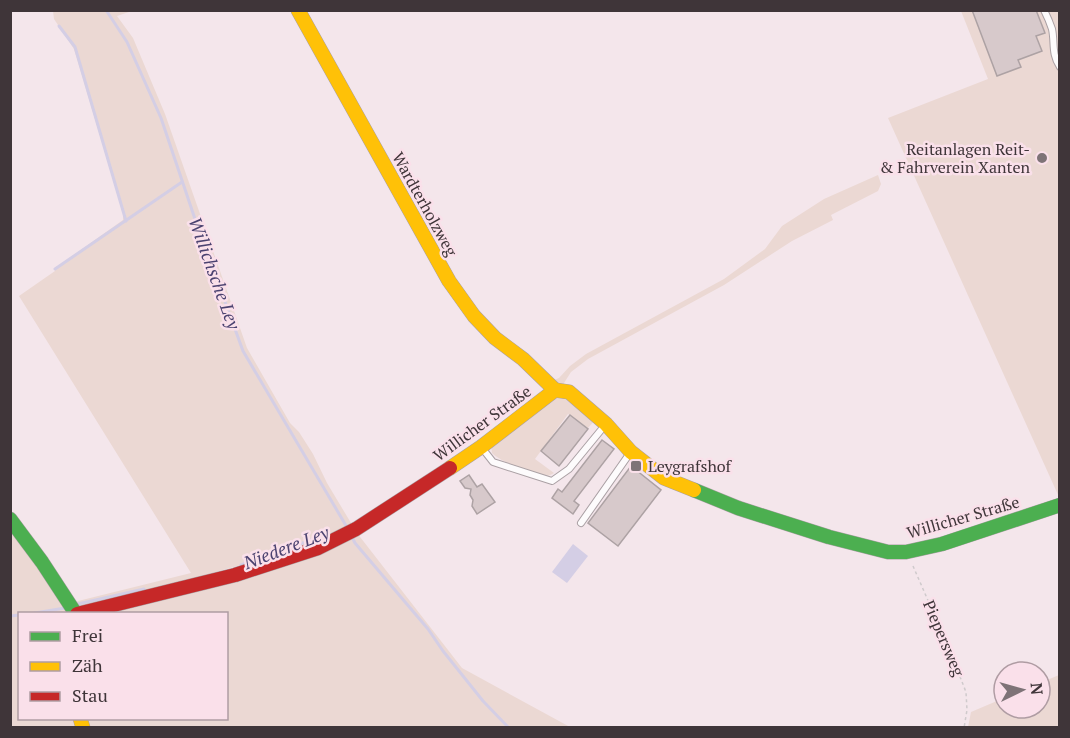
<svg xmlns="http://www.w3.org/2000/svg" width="1070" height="738" viewBox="0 0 1070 738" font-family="'PT Serif',serif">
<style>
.green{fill:#ebd8d3}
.water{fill:#d4cee5}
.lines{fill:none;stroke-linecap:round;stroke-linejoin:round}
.stream{stroke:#d4cee5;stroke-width:3}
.building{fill:#d7c9cb;stroke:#ada2a4;stroke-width:1.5}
.lane-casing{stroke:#aaa0a4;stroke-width:8}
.fast-casing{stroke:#aaa0a4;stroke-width:15}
.slow-casing{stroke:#aaa0a4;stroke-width:15}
.jam-casing{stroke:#aaa0a4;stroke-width:15}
.path{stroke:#cfcacc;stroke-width:1.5;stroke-dasharray:3 3;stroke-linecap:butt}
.lane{stroke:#fdfbfc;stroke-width:6}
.fast{stroke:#4caf50;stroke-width:14}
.slow{stroke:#ffc107;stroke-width:14}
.jam{stroke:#c62828;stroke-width:14}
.poi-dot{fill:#7e7377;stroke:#fae0ea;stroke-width:2}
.labels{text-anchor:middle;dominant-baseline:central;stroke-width:5;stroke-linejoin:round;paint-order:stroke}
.poi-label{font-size:16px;fill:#3f3539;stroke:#fae0ea;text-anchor:end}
.street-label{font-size:16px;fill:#3f3539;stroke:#fae0ea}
.water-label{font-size:18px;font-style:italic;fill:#4b4270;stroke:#fae0ea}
</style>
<rect width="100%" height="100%" fill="#f4e6eb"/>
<g class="green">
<polygon points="53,11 132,11 117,16 133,38 165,114 247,348 290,423 299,432 313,454 327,483 357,533 462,668 570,727 89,727 87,719 226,718 226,614 106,613 323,542 80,610 75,603 78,601 191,573 19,296 55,271 54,269 123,220 123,213 74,49 54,19"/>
<polygon points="961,11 1059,11 1059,497 888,118 988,79"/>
<polygon points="878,175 881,184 878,191 831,215 833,220 792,241 724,285 588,359 571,372 564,383 565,386 552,381 559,378 570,366 586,354 724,279 765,249 782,226 824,199"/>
<path d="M 558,394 L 595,420 L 588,428 L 568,414 L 535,459 L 554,473 C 549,476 545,477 540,476 C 528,473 500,461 492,453 L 491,445 Z"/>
<polygon points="10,526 67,613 20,614 20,718 72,719 75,727 11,727"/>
<polygon points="1059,675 1059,727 968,727 971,712 1004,698 1004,708 1040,708 1040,683"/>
</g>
<polygon class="water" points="573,544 588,556 567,583 552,572"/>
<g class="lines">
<g class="stream">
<polyline points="106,10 127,42 161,118 196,222 243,351 348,529"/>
<polyline points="59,26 75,47 126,221"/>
<polyline points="55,269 182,182"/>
<polyline points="352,537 355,543 428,629 443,651 483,701 509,728"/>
<polyline points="241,565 328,534"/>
<polyline points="78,604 144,589"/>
<polyline points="29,614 65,608"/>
<polyline points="10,616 20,615"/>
</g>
</g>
<g class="building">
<polygon points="972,10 1036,10 1045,33 1036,36 1042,51 1018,60 1021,67 997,76"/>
<polygon points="570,415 588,429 559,466 541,451"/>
<polygon points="602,440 614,449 574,501 579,505 573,514 552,498 558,489 562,492"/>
<polygon points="631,466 661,490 618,546 588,523"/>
<polygon points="469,475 477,487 482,484 495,502 477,514 472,506 473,500 470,495 471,489 465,488 460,481"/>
</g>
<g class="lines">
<defs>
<g id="lane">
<path d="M 1044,10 C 1047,16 1050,23 1052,29 C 1055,43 1051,53 1060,67"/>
<polyline points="482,448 493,462 552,481 569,469 606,424"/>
<polyline points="581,523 630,453"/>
</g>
<g id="fast">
<polyline points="694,490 738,508 829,537 888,552 906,552 942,544 1060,505"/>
<polyline points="10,519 42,562 76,614"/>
</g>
<g id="slow">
<polyline points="298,10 449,281 474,316 495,338 523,359 555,390"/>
<polyline points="450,468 481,447 555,390 569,392 606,424 631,452 664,478 694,490"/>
<polyline points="80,718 83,728"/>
</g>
<polyline id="jam" points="77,614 235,575 318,548 356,529 450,468"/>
</defs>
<use href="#lane" class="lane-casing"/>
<use href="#fast" class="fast-casing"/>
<use href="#slow" class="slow-casing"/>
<use href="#jam" class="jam-casing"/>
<polyline class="path" points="913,566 950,651 966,692 967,710 964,728"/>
<use href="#lane" class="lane"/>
<use href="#fast" class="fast"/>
<use href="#slow" class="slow"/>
<use href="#jam" class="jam"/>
</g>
<g class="poi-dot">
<circle cx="1042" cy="158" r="6"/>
<rect x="630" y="460" width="12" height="12" rx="3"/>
</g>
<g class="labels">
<g class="poi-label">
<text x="1030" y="149">Reitanlagen Reit-<tspan x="1030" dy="18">&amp; Fahrverein Xanten</tspan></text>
<text x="648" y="466" text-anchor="start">Leygrafshof</text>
</g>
<g class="street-label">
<text transform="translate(425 204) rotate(61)">Wardterholzweg</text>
<text transform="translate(482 423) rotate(-36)">Willicher Straße</text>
<text transform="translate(963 517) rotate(-16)">Willicher Straße</text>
<text transform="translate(944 638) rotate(67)">Piepersweg</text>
</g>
<g class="water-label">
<text transform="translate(215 273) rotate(70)">Willichsche Ley</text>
<text transform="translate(286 547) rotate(-21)">Niedere Ley</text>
</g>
</g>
<rect width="1070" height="738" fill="none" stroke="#3f3539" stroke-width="24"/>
<rect x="18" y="612" width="210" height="108" fill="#fae0ea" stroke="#af9ca3" stroke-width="1.5"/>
<rect x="30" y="632" width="30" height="9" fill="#4caf50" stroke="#af9ca3" stroke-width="1.5"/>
<text x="72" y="642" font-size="18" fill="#3f3539">Frei</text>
<rect x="30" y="662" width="30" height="9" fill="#ffc107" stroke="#af9ca3" stroke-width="1.5"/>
<text x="72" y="672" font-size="18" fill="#3f3539">Zäh</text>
<rect x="30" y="692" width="30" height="9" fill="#c62828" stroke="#af9ca3" stroke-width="1.5"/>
<text x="72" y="702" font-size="18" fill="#3f3539">Stau</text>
<g transform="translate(1022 690) rotate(85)"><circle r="28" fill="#fae0ea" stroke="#af9ca3" stroke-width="1.5"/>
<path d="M0-4.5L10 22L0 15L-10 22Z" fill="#7e7377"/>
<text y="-9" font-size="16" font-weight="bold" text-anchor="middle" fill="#3f3539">N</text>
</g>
</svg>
